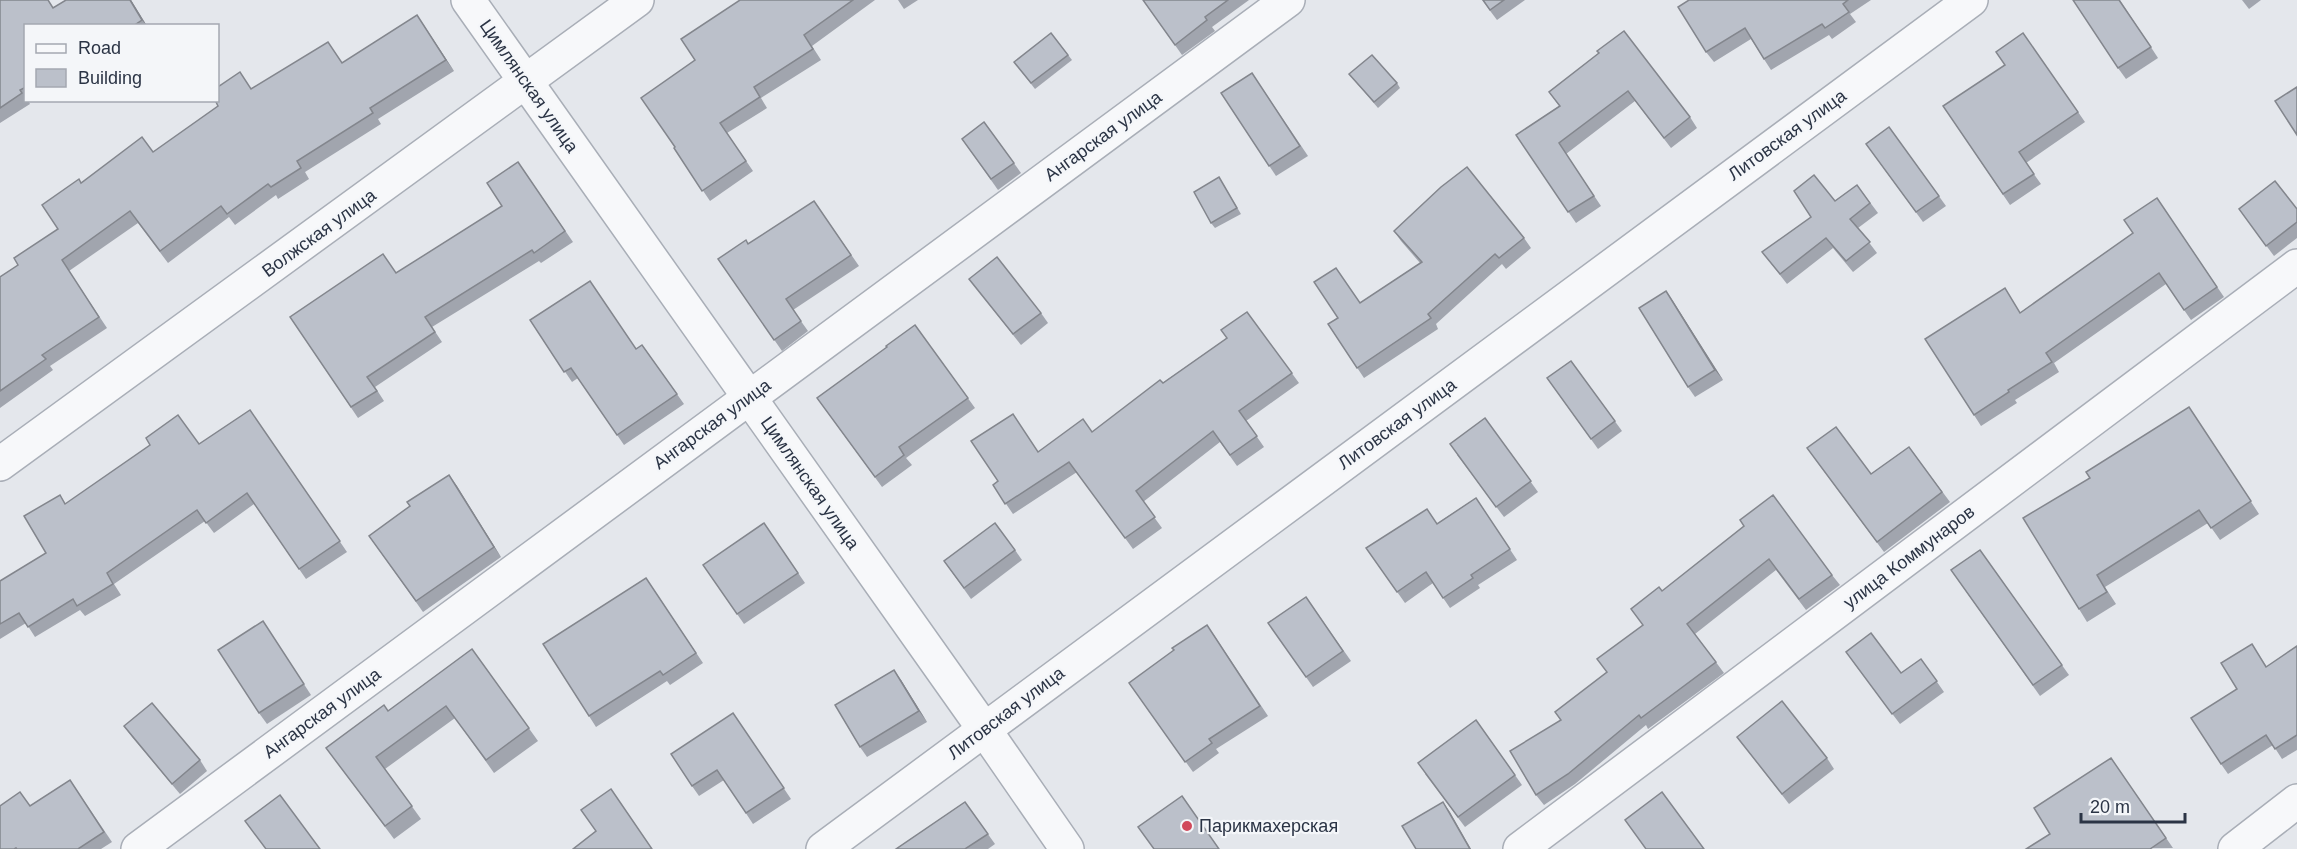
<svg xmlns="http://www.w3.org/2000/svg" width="2297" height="849" viewBox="0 0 2297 849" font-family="Arial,sans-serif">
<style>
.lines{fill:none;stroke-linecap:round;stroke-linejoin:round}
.minor-casing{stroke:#a9aeb7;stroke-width:36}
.minor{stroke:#f7f8fa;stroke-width:33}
.wall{fill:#a1a5ae}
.shaded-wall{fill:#83868d}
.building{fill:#bbc0ca;stroke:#83868d;stroke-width:1.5}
.poi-dot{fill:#d1495b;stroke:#f4f6f9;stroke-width:2}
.labels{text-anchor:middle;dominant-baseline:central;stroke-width:4.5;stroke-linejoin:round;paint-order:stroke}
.street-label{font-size:18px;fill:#2b3445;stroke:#f4f6f9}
.poi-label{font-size:18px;fill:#2b3445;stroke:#f4f6f9;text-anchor:start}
</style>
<rect width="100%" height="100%" fill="#e4e7ec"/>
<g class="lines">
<defs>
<g id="minor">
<polyline points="468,0 984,729 1067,849"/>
<polyline points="0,464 637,0"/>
<polyline points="138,849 1288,0"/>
<polyline points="823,849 1971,0"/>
<polyline points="1520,849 2297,266"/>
<polyline points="2235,849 2297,801"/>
</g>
</defs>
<use href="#minor" class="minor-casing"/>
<use href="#minor" class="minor"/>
</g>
<g class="wall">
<polygon points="0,0 54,7 66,0 131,0 147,26 26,26 26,100 28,100 30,104 0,123"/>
<polygon points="740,0 875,0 812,46 821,60 761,98 767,108 727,133 753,171 710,201 674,148 675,147 695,60"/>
<polygon points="898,0 918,0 904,9"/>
<polygon points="1143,0 1249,0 1212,27 1215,31 1182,55"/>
<polygon points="1482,0 1525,0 1497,20"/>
<polygon points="1689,0 1871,0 1850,14 1856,22 1832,39 1829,35 1771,70 1751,39 1714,62 1706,52"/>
<polygon points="2120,0 2158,58 2126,79 2118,68"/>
<polygon points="2242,0 2261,0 2249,9"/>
<polygon points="425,27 454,71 378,119 381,124 305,172 309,179 278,199 276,195 235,225 229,217 168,263 138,223 69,271 107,328 50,366 53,370 0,408 0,277 18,265 58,229 81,183 153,152 252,89 342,63"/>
<polygon points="1051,33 1072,60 1035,89 1014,62"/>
<polygon points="2023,33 2085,122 2026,163 2041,184 2010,205 1943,106 2005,65"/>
<polygon points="1599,53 1690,117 1697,128 1671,148 1635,101 1566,154 1601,206 1576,223 1516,135 1559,106 1549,92"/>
<polygon points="1252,73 1308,156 1276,176 1221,93"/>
<polygon points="1349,74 1397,83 1400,88 1378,108"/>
<polygon points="984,122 1021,173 998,190 962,139"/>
<polygon points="1889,127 1946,206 1923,222 1866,144"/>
<polygon points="518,162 573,242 541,263 539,261 432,327 442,342 375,387 384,401 358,418 290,317 396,273 502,206"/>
<polygon points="1219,177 1241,214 1215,228 1211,223"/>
<polygon points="1857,185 1878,213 1858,228 1877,253 1853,272 1833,248 1787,284 1762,252"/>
<polygon points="2157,198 2224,297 2191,320 2166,284 2054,363 2059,372 2015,400 2017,403 1981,426 1974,415 2021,312 2133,233"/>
<polygon points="814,201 859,266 793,310 808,331 782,351 718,259 748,244"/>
<polygon points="2239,209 2297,209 2297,238 2274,256"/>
<polygon points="1394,231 1524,238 1531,248 1506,269 1502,264 1436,324 1438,329 1364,378 1328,324 1420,263 1401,241"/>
<polygon points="969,279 1041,313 1048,323 1021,345"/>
<polygon points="1666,291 1723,380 1695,397 1688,387"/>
<polygon points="1247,312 1299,383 1246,421 1264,447 1237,466 1220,442 1143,502 1162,528 1133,549 1077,472 1013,514 993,485 1038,452 1092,432 1227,338"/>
<polygon points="530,320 636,349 642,345 684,404 624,445 578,378 572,382"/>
<polygon points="915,325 975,408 906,458 912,465 882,487 817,398 887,347"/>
<polygon points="1571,361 1622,431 1598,449 1547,378"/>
<polygon points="2189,407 2259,514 2220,540 2208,523 2105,587 2116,604 2087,622 2079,609 2090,478"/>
<polygon points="250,410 347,552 306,579 254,504 214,533 205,521 114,584 121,595 85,616 80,610 35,637 26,623 0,639 0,581 46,553 60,495 66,504 199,444"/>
<polygon points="1485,418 1538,492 1504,517 1457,455"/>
<polygon points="1909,447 1950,502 1884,552 1814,458 1871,474"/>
<polygon points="449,475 501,557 423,612 369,536 410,506"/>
<polygon points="1476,498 1517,560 1478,585 1480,588 1450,608 1433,583 1405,603 1366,548 1437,523"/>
<polygon points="764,523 805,583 744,624 703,565"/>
<polygon points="1744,526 1832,575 1840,585 1806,610 1776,570 1695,634 1724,673 1648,729 1646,725 1575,784 1544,805 1536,795 1561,721 1555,712 1607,672 1643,625 1631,609 1662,591"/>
<polygon points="1015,550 1022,560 971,599 944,561"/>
<polygon points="1980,550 2069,675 2040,696 1951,570"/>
<polygon points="646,578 703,663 670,685 667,681 596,727 589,716"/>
<polygon points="1306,597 1351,661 1313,687 1268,623"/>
<polygon points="270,632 311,695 267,724 259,713"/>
<polygon points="1214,635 1268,716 1216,749 1219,753 1193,772 1129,683"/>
<polygon points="2297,646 2297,750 2282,759 2273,745 2228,774 2221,764 2237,689 2259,655 2267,667"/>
<polygon points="472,649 538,741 494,773 455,718 385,769 421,819 394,839 326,748 388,711"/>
<polygon points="1921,659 1944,692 1900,724 1853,662 1901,673"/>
<polygon points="901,680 927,722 867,757 860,747"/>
<polygon points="733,713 791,799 753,824 724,780 699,796 692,786"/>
<polygon points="1476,720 1522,785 1465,827 1425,774"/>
<polygon points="124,726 200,760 207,771 180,794 132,737"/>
<polygon points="1737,737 1827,758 1834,769 1789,804"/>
<polygon points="2111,758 2173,848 2026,849 2050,834"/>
<polygon points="70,780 112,842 101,849 0,849 30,806"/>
<polygon points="965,802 995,844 988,849 896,849"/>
</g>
<g class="shaded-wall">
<polygon points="130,0 131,0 147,26 142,20"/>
<polygon points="417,15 425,27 454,71 446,60"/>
<polygon points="1666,291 1673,301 1723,380 1715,370"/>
<polygon points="449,475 457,486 501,557 494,547"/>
<polygon points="894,670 901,680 927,722 919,711"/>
<polygon points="1443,802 1450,812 1471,849 1470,849"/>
</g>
<g class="building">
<polygon points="0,0 48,0 53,8 66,0 130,0 142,20 133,26 26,26 26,87 20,90 22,93 0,108"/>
<polygon points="740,0 853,0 804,35 813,49 754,87 760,97 720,123 746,161 702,191 674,148 675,147 641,98 695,60 681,39"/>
<polygon points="1143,0 1228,0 1205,17 1207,20 1175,45"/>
<polygon points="1483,0 1504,0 1490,10"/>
<polygon points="1689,0 1848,0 1843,4 1849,12 1825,28 1822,24 1764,59 1745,28 1706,52 1678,7"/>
<polygon points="2073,0 2119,0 2151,47 2118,68"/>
<polygon points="417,15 446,60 370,108 373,113 297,161 301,168 271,187 268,184 227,214 221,206 160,251 130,211 62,260 99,317 42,355 46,359 0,391 0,277 18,265 14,258 58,229 42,205 79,179 81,183 142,137 153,152 218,106 215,100 218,100 218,87 240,72 251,89 328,42 342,63"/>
<polygon points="1624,31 1690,117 1664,138 1628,91 1559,143 1594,196 1568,212 1516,135 1560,106 1549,92 1599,53 1597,51"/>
<polygon points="1051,33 1068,55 1031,83 1014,62"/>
<polygon points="2023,33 2078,112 2019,152 2034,174 2003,194 1943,106 2005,65 1996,52"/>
<polygon points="1372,55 1397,83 1374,102 1349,74"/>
<polygon points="1252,73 1300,146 1269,166 1221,93"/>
<polygon points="2297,87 2297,135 2275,101"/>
<polygon points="984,122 1014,163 991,179 962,139"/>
<polygon points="1889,127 1939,196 1916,212 1866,144"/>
<polygon points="518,162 565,231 534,253 532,250 425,317 435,332 367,377 377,391 351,407 290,317 383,254 396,273 502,206 487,183"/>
<polygon points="1467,167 1524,238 1499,258 1495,254 1428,314 1431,318 1357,368 1328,324 1338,318 1314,282 1336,268 1360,303 1422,262 1394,231 1441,187"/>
<polygon points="1814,175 1835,201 1857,185 1870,203 1850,219 1870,242 1846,261 1826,238 1780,274 1762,252 1811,217 1794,191"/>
<polygon points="1219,177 1237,208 1211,223 1194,192"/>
<polygon points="2275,181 2297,209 2297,222 2266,246 2239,209"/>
<polygon points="2157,198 2217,287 2184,310 2159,273 2046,353 2052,362 2008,390 2009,392 1974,415 1925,339 2005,288 2020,313 2133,233 2124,220"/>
<polygon points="814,201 851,255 786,299 801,321 774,340 718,259 746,240 748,244"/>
<polygon points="997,257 1041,313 1013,334 969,279"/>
<polygon points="590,281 636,349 642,345 677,394 617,435 571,368 564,372 530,320"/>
<polygon points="1666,291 1715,370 1688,387 1639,308"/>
<polygon points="1247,312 1292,373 1239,411 1257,436 1230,455 1213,431 1136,491 1155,517 1125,538 1069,462 1005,504 993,485 998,481 971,441 1013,414 1038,452 1083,419 1092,432 1160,380 1163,383 1227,338 1221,330"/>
<polygon points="915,325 968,398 899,447 904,455 875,477 817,398 887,347 886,346"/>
<polygon points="1571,361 1615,421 1591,439 1547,378"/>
<polygon points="2189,407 2251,501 2211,528 2199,510 2097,575 2107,592 2079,609 2023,518 2090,478 2086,472"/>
<polygon points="250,410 340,541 299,569 247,493 206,523 197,510 107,573 113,584 77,606 73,599 28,627 19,613 0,624 0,581 46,553 24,516 60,495 65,504 150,445 146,438 178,415 199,444"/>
<polygon points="1485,418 1531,481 1496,507 1450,444"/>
<polygon points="1836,427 1871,474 1909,447 1942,492 1877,542 1807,448"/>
<polygon points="449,475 494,547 416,601 369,536 410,506 407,502"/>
<polygon points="1773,495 1832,575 1799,599 1769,559 1687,624 1716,662 1641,718 1639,715 1568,774 1536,795 1510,751 1561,720 1555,712 1607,672 1597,659 1643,625 1631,609 1659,587 1662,591 1744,526 1740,520"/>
<polygon points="1476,498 1510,549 1471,575 1473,578 1443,598 1426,572 1397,592 1366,548 1427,509 1437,524"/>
<polygon points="764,523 798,573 737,614 703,565"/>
<polygon points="995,523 1015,550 964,588 944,561"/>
<polygon points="1980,550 2062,665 2033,685 1951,570"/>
<polygon points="646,578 696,653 663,675 660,671 589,716 543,644"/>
<polygon points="1306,597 1343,651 1306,677 1268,623"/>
<polygon points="263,621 304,684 259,713 218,650"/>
<polygon points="1207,625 1260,706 1209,739 1212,743 1185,762 1129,683 1174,650 1172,648"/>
<polygon points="1871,633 1901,673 1921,659 1937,681 1892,714 1846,652"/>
<polygon points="2252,644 2266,667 2297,646 2297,735 2275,749 2266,735 2221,764 2191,718 2237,689 2221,663"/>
<polygon points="472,649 529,728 486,760 446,706 376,757 412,806 385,826 326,748 384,705 388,711"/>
<polygon points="894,670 919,711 860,747 835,705"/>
<polygon points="1782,701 1827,758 1782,794 1737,737"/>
<polygon points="152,703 200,760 172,784 124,726"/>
<polygon points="733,713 784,788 746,813 717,770 692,786 671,754"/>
<polygon points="1476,720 1515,775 1458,817 1418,763"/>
<polygon points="2111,758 2166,838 2150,849 2026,849 2050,834 2034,808"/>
<polygon points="70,780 104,832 78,849 17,849 16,848 14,849 0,849 0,806 20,792 30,806"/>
<polygon points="611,789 652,849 573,849 596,831 581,810"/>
<polygon points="1662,792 1704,849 1646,849 1625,820"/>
<polygon points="280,795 320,849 266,849 245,821"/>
<polygon points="1182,796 1219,849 1154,849 1138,827"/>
<polygon points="965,802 988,834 965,849 896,849"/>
<polygon points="1443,802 1470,849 1416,849 1402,826"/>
</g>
<circle class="poi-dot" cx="1187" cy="826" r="6"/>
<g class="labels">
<g class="street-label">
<text transform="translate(529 86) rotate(55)">Цимлянская улица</text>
<text transform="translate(1787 135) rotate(-36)">Литовская улица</text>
<text transform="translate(1103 136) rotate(-36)">Ангарская улица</text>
<text transform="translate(319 233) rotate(-36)">Волжская улица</text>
<text transform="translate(712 424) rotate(-36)">Ангарская улица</text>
<text transform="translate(1397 424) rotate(-36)">Литовская улица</text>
<text transform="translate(810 483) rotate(55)">Цимлянская улица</text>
<text transform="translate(1909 557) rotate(-37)">улица Коммунаров</text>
<text transform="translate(322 713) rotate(-36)">Ангарская улица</text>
<text transform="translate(1006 713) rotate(-37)">Литовская улица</text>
</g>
<g class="poi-label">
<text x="1199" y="826">Парикмахерская</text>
</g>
</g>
<rect x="24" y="24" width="195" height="78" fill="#f4f6f9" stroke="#a4a8b1" stroke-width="1.5"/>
<rect x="36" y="44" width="30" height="9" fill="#f7f8fa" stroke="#a4a8b1" stroke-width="1.5"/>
<text x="78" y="54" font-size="18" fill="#2b3445">Road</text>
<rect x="36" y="69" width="30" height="18" fill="#bbc0ca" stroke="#a4a8b1" stroke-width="1.5"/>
<text x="78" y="84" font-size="18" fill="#2b3445">Building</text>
<path d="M2081 813v9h104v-9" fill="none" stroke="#2b3445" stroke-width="3"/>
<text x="2090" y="813" font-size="18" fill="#2b3445" stroke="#f4f6f9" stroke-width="4.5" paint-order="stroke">20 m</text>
</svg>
